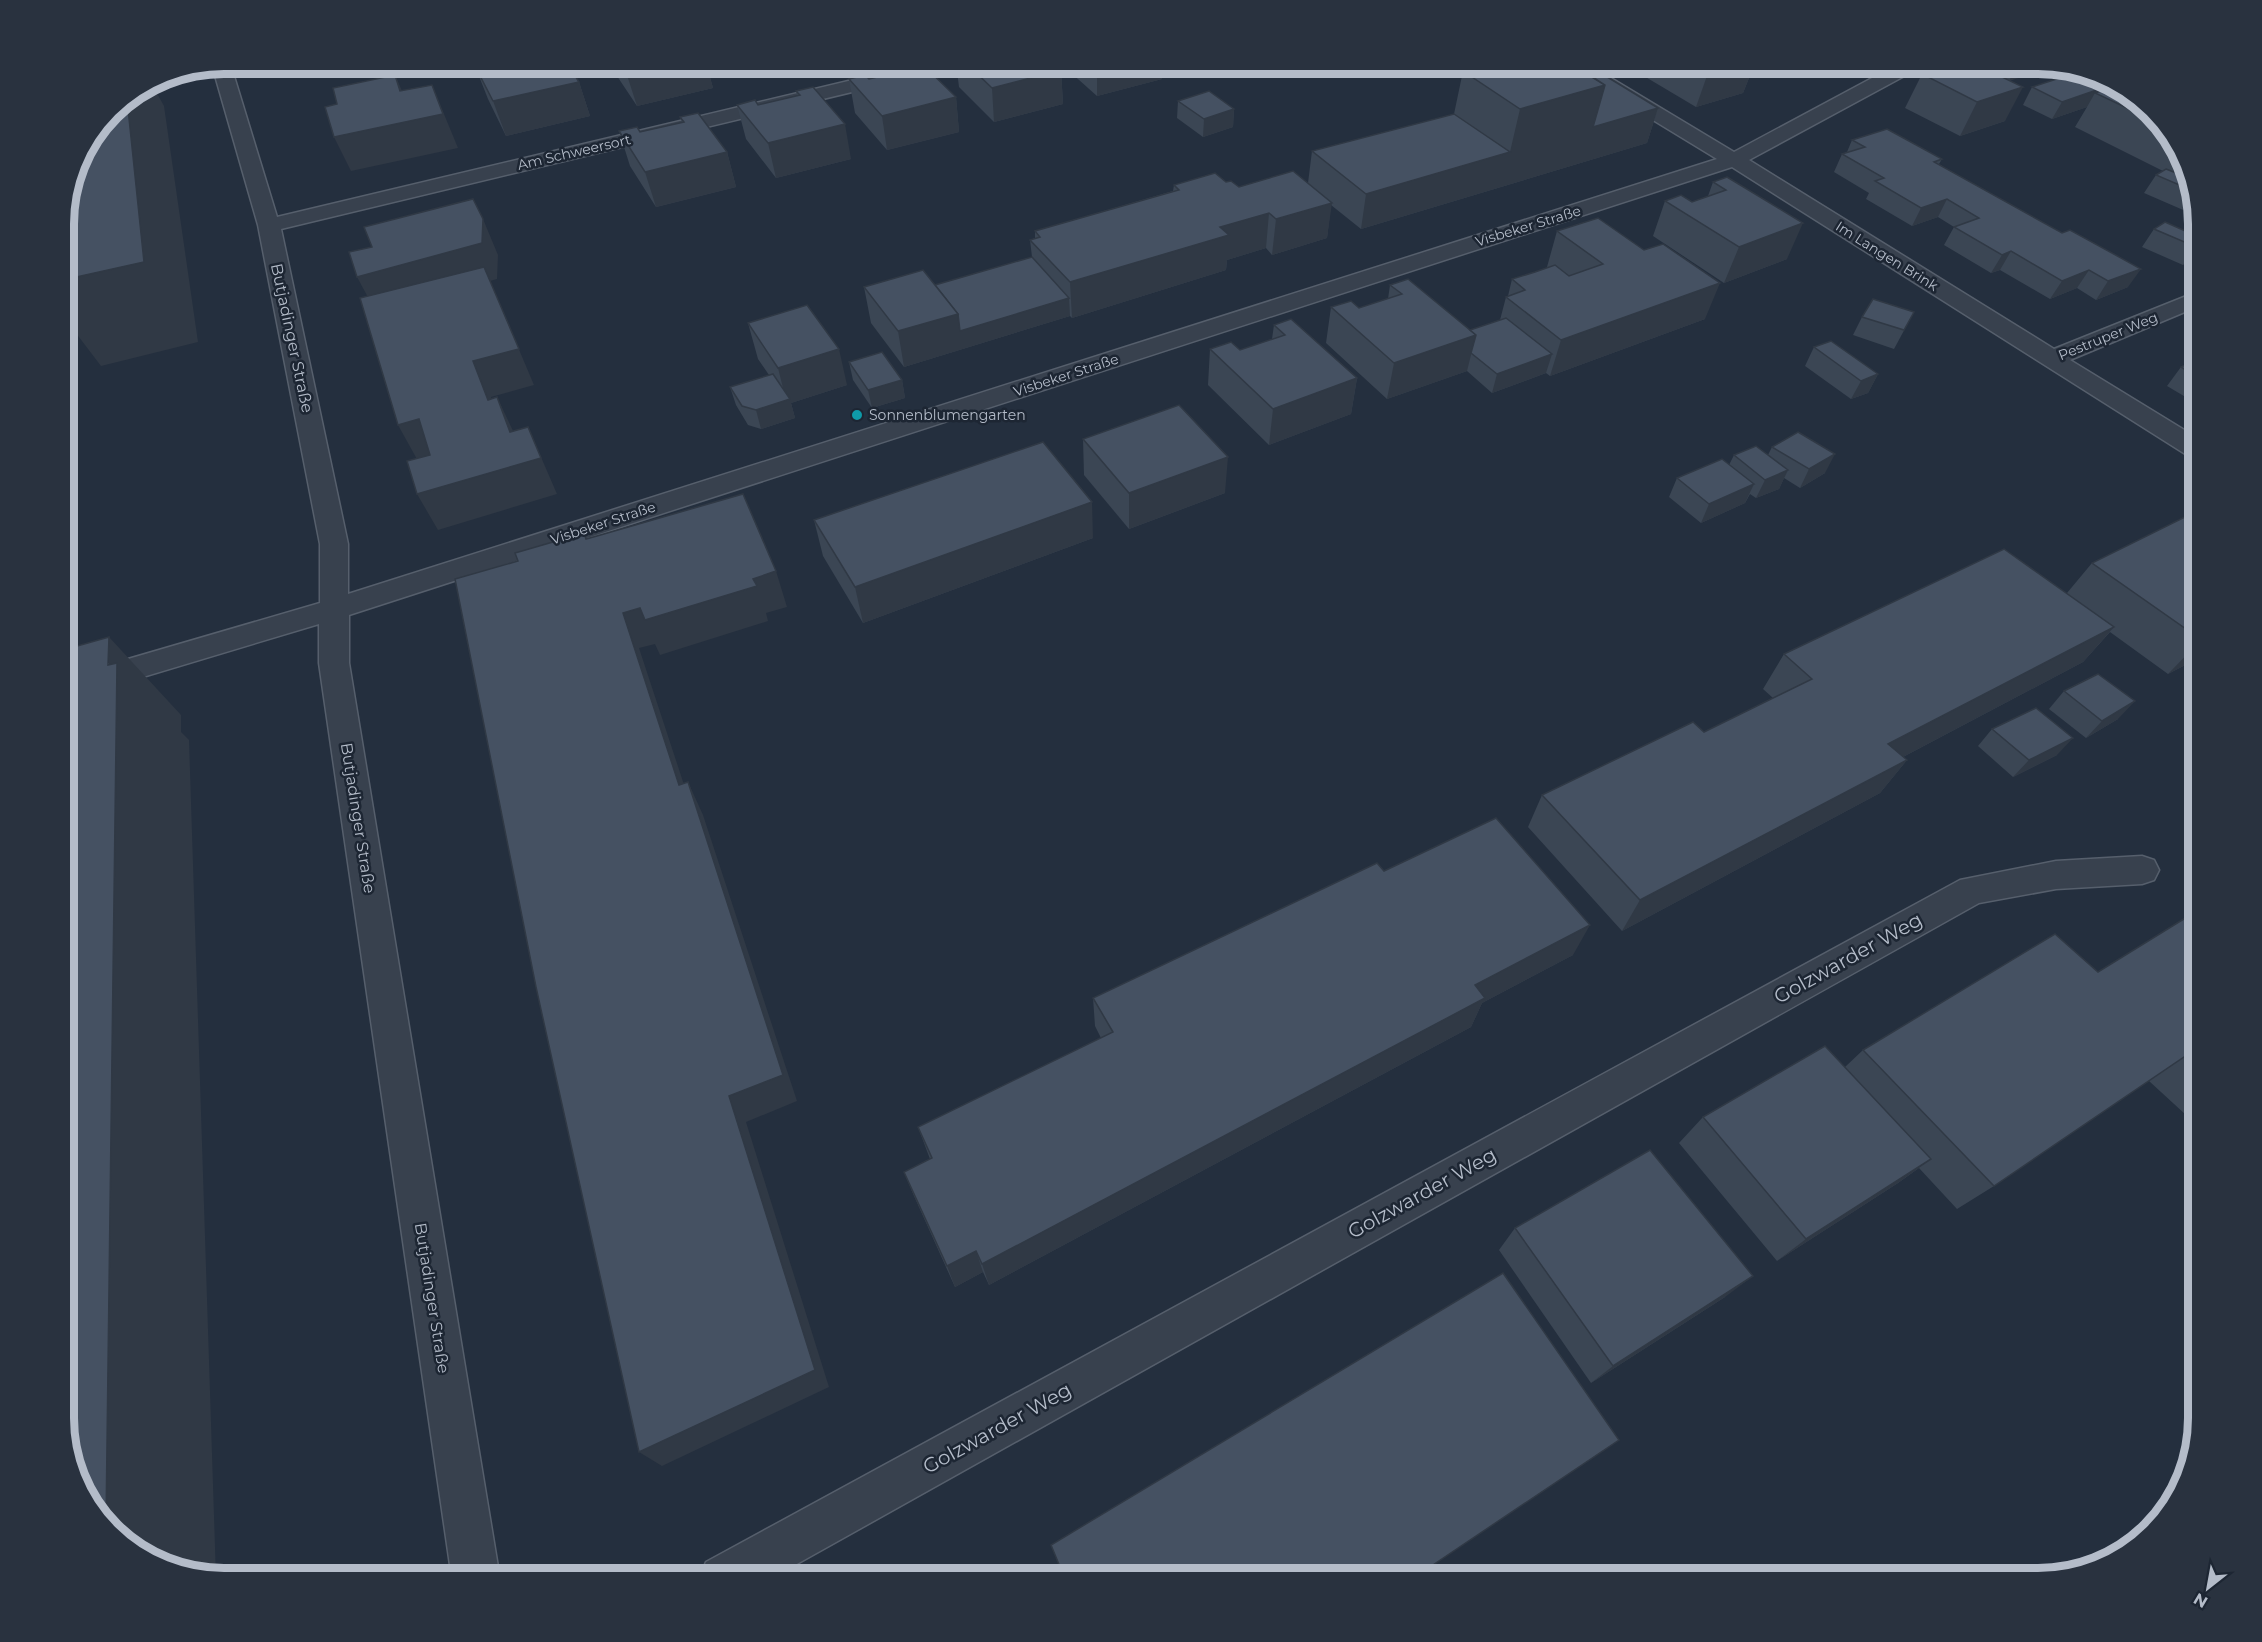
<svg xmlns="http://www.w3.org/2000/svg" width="2262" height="1642" viewBox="0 0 2262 1642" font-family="Montserrat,sans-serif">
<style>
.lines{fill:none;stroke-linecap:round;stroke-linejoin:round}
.minor-casing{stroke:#565f6c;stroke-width:3}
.minor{fill:#38414e;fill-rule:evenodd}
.wall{fill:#3b4654}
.shaded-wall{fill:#303945}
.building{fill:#455162;stroke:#303945;stroke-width:1.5}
.culture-dot{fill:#0f9aa8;stroke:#1d2633;stroke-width:2}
.labels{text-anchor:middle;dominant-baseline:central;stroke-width:5;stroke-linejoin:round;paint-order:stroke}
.far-street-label{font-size:14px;fill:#b4bcc9;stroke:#1d2633}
.far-poi-label{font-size:14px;fill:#b4bcc9;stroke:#1d2633;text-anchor:start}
.street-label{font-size:16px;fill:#b4bcc9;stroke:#1d2633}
.near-street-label{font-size:20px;fill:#b4bcc9;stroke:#1d2633}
.rim{fill:none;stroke:#b4bcc9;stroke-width:8}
</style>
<rect width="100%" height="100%" fill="#242f3e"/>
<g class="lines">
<defs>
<g id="minor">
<polygon points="230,63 277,217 924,63 957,63 955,67 948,69 281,229 348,544 348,594 1717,159 1566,67 1564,63 1586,63 1734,152 1900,63 1923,63 1921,67 1749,160 2054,349 2199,291 2199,306 2070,360 2199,439 2199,459 2190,457 1732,167 349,615 349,663 500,1579 452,1579 319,663 319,624 63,701 63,678 320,603 320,544 258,225 212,65"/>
<polygon points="2142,856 2154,860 2159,870 2154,880 2142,884 2056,889 1979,903 770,1579 699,1579 706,1562 1960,880 2056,861"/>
</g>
</defs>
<use href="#minor" class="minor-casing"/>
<use href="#minor" class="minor"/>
</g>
<g class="wall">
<polygon points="574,63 706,63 713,88 637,106 611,67 582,74"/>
<polygon points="778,63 821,63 786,71"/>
<polygon points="956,63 1053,63 1061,70 1063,104 994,122 959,87"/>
<polygon points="1060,63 1162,63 1162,79 1097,96"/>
<polygon points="1182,63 1226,63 1193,71"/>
<polygon points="1478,63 1569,63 1594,78 1658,108 1647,143 1361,229 1331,205 1327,238 1272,255 1266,248 1227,260 1226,270 1072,318 1070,316 904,367 871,323 864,287 935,285 1032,257 1030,240 1035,238 1035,231 1173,191 1174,185 1226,182 1239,187 1308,183 1312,151 1454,114 1463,71 1483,66"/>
<polygon points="1622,63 1755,63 1743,93 1696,107"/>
<polygon points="1985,63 2039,63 2010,81 2005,121 1960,136 1905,108 1922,74 1982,67"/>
<polygon points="546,64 579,82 590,116 506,136 488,99 475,66"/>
<polygon points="904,65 956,97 959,132 887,150 855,113 849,79 869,79 905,71"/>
<polygon points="2032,87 2136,96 2182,152 2197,216 2144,193 2156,175 2163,171 2075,127 2087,107 2052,119 2023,105"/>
<polygon points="796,91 851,159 776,178 746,139 737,105 758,105 797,96"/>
<polygon points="1178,101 1234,109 1233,127 1203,137 1177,118"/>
<polygon points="680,117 727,152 736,187 656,207 630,166 619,131 640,132 682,122"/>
<polygon points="1852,140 1942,159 1939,164 2128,287 2096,300 2077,288 2050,299 2000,270 1991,273 1944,245 1954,227 1938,217 1912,226 1866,199 1869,193 1834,172 1842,154 1847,152"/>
<polygon points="1727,177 1787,259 1724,283 1653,236 1665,201 1692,202 1708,196 1713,182"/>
<polygon points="2154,229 2199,237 2199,250 2193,259 2183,265 2142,247"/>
<polygon points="1557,231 1705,319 1550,376 1546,373 1492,393 1467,371 1387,399 1326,343 1331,307 1359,308 1388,299 1390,285 1470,330 1500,320 1506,297 1508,296 1512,279 1548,268 1547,267"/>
<polygon points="1914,312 1894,349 1853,335 1862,317"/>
<polygon points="748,323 847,385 791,403 795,418 761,429 748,425 736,405 730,387 769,375 758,359"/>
<polygon points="1274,325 1357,378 1351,414 1269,445 1208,385 1210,349 1240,350 1272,339"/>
<polygon points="2199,342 2199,356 2192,352"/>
<polygon points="1814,347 1878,374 1868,393 1851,399 1805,366"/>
<polygon points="2199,359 2199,405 2167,386 2181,367"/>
<polygon points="849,362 902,380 905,398 872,408 853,380"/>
<polygon points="1083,439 1225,493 1129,529 1084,475"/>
<polygon points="1772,447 1825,473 1800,488 1784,478 1779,489 1756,498 1750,494 1745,503 1701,523 1669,497 1677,478 1729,465 1734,455 1768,455"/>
<polygon points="2199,510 2199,655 2193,661 2168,674 2110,632 2083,662 1903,757 1907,760 1880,793 1622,931 1528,827 1542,795 1704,732 1773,698 1763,689 1784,654 2067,593 2092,563"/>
<polygon points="814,520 1093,538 863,623 823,556"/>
<polygon points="2064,691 2118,719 2086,738 2049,709"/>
<polygon points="1992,729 2057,755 2013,777 1978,746"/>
<polygon points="1384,871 1573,955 1482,1003 1471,1027 989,1285 983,1272 955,1287 914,1196 904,1172 930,1159 918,1127 1101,1038 1095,1026 1093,998"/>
<polygon points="2199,926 2199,1126 2198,1126 2149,1081 1994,1186 1957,1209 1919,1168 1898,1183 1777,1261 1679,1143 1703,1117 1845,1067 1863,1050 2098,972"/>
<polygon points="1515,1228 1725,1297 1591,1383 1499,1250"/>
</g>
<g class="shaded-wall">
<polygon points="578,63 610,63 611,67 582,74"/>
<polygon points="665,63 706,63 713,88 637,106 626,72"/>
<polygon points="784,63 821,63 786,71"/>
<polygon points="1097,63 1162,63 1162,79 1097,96"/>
<polygon points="1194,63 1226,63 1193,71"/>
<polygon points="1744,63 1755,63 1743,93 1696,107 1708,73"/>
<polygon points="2020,63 2039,63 2056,66 2009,81 2018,64"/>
<polygon points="1061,70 1063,104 994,122 992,88"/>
<polygon points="163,75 165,86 154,88 164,106 198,342 101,366 63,316 63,280 127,99"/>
<polygon points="395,75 410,109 432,85 458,148 351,171 334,137 400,91"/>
<polygon points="579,82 590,116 506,136 493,101"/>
<polygon points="2114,84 2130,92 2095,93 2087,107 2052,119 2062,102"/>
<polygon points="1605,85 1658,108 1647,143 1361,229 1366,194 1510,152 1520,109"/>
<polygon points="2023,87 2005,121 1960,136 1977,102"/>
<polygon points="956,97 959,132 887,150 882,116"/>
<polygon points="1234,109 1233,127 1203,137 1204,119"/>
<polygon points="845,124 851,159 776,178 768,143"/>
<polygon points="727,152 736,187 656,207 645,172"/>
<polygon points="1947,199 1938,217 1912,226 1921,208"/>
<polygon points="1332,203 1327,238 1272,255 1276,219"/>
<polygon points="1269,213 1266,248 1227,260 1226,270 1072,318 1070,282 1220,227"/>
<polygon points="483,219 498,255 497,279 490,281 534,385 491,397 505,436 488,400 473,361 376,312 357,277"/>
<polygon points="1803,223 1787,259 1724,283 1739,247"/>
<polygon points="2199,245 2199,250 2193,259 2183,265 2196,247"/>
<polygon points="2011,251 2000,270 1991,273 2002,255"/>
<polygon points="2141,269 2128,287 2096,300 2108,281"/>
<polygon points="2089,270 2077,288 2050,299 2062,281"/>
<polygon points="1720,283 1705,319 1550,376 1561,340"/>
<polygon points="1069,298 1070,316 904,367 898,331 958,314"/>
<polygon points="1476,335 1467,371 1387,399 1394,363"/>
<polygon points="839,349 847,385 791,403 795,418 761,429 756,410 786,400 778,368"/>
<polygon points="1552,354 1546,373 1492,393 1497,374"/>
<polygon points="1878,374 1868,393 1851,399 1861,381"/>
<polygon points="1357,378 1351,414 1269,445 1273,409"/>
<polygon points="902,380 905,398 872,408 868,390"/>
<polygon points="497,397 514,433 528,427 557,494 438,530 417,494 510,432"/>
<polygon points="419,419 438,455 418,461 398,425"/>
<polygon points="1835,454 1825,473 1800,488 1809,469"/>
<polygon points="1228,457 1225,493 1129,529 1129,493"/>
<polygon points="1788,470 1779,489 1756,498 1765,480"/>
<polygon points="1754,484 1745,503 1701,523 1709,504"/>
<polygon points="1092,502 1093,538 863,623 855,587"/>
<polygon points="776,571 787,607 766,613 768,621 660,655 655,644 639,648 695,818 679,785 623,613"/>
<polygon points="2114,627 2083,662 1863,778 1888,744"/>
<polygon points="109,637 181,715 181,732 189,740 216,1578 172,1571 126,1546 106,1523"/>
<polygon points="2199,642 2199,655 2193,661 2168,674"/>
<polygon points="2135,701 2118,719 2086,738 2102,721"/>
<polygon points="2073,738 2057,755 2013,777 2029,760"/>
<polygon points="1907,760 1880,793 1622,931 1640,900"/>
<polygon points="688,782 703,815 797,1101 746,1122 829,1387 662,1466 639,1452 729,1096"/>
<polygon points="1590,925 1573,955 1482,1003 1471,1027 989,1285 982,1264 1475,985"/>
<polygon points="1931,1159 1898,1183 1777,1261 1806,1239"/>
<polygon points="976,1251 983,1272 955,1287 947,1266"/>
<polygon points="1753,1276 1725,1297 1591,1383 1613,1366"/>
</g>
<g class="building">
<polygon points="488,63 545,63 546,64 552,63 567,63 579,82 493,101 475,66"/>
<polygon points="620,63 665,63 626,72"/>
<polygon points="915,63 921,63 956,97 882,116 849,79 865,75 869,79 908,70 904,65"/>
<polygon points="966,63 1053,63 1061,70 992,88"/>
<polygon points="1494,63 1569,63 1605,85 1520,109 1463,71"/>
<polygon points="1690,63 1744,63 1708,73"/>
<polygon points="1957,63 1973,63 2023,87 1977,102 1922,74"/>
<polygon points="2084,70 2090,71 2114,84 2062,102 2032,87"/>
<polygon points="395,75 400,91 432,85 443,114 334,137 325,107 337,104 333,88"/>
<polygon points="1604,75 1658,108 1593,127 1605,85 1594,78"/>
<polygon points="2117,86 2136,96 2159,123 2095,93"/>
<polygon points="813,87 845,124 768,143 737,105 755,100 758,105 800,95 796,91"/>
<polygon points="1209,91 1234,109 1204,119 1178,101"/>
<polygon points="127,99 144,262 63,280 63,213 75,161 110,110"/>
<polygon points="698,113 727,152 645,172 619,131 637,127 640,132 684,122 680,117"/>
<polygon points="1454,114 1510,152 1366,194 1312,151"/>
<polygon points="1887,129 1942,159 1934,162 2062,233 2070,230 2141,269 2108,281 2089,270 2062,281 2011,251 2002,255 1954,227 1979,218 1947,199 1921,208 1875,181 1884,178 1842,154 1865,147 1852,140"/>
<polygon points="2166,169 2189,178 2191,190 2156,175"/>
<polygon points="1293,171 1332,203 1276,219 1269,213 1220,227 1229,235 1070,282 1030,240 1040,237 1035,231 1179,190 1174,185 1215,173 1226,182 1231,181 1239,187"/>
<polygon points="1727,177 1803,223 1739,247 1665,201 1681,195 1692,202 1726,190 1713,182"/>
<polygon points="473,199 483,219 482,243 357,277 349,252 372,247 364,227"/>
<polygon points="1598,218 1644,250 1663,244 1720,283 1561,340 1506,297 1525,290 1512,279 1535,272 1555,265 1569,276 1603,264 1557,231"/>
<polygon points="2165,222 2199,237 2199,245 2196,247 2154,229"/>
<polygon points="1032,257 1069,298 960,331 958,314 935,285"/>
<polygon points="484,267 519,349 473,361 488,400 497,397 510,432 528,427 541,458 417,494 407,461 430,455 419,419 398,425 360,298"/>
<polygon points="923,270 958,314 898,331 864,287"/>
<polygon points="1408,279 1476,335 1394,363 1331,307 1351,301 1359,308 1402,294 1390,285"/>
<polygon points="1873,299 1914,312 1904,330 1862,317"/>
<polygon points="807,305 839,349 778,368 748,323"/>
<polygon points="1506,318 1552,354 1497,374 1471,353 1476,335 1470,330"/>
<polygon points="1291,319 1357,378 1273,409 1210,349 1231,342 1240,350 1285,335 1274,325"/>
<polygon points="1831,341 1878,374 1861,381 1814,347"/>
<polygon points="882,352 902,380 868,390 849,362"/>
<polygon points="2199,359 2199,378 2181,367"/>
<polygon points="773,374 790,399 756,410 742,406 730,387"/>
<polygon points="1179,405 1228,457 1129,493 1083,439"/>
<polygon points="1798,432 1835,454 1809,469 1772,447"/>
<polygon points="1043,442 1092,502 855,587 814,520"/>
<polygon points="1756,446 1788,470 1765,480 1734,455"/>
<polygon points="1722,459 1754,484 1709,504 1677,478"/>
<polygon points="743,494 776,571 753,579 757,586 645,620 640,608 623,613 679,785 688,782 783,1075 729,1096 815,1370 639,1452 536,987 455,579 518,561 515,553 584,533 586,539 597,536"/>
<polygon points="2199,510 2199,638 2092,563"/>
<polygon points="2004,549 2114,627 1888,744 1907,760 1640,900 1542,795 1693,722 1704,732 1812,679 1784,654"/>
<polygon points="109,637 108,665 117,663 106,1523 84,1499 63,1429 63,650"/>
<polygon points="2098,674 2135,701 2102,721 2064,691"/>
<polygon points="2036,708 2073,738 2029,760 1992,729"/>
<polygon points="1496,818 1590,925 1475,985 1485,998 982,1264 976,1251 947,1266 904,1172 932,1158 918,1127 1113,1032 1093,998 1377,863 1384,871"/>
<polygon points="2187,917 2199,926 2199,1061 2190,1053 1994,1186 1863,1050 2055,934 2098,972"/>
<polygon points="1825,1046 1931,1159 1806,1239 1703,1117"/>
<polygon points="1650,1150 1753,1276 1613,1366 1515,1228"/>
<polygon points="1503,1273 1619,1440 1412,1579 1065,1579 1051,1545"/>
</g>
<circle class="culture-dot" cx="857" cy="415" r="6"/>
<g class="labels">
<g class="far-street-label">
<text transform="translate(574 152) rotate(-13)">Am Schweersort</text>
<text transform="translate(1528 226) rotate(-17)">Visbeker Straße</text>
<text transform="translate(1887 256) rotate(32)">Im Langen Brink</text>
<text transform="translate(2108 336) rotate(-22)">Pestruper Weg</text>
<text transform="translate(1066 375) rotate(-18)">Visbeker Straße</text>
<text transform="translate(603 523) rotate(-18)">Visbeker Straße</text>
</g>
<g class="far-poi-label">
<text x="869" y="415">Sonnenblumengarten</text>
</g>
<g class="street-label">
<text transform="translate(292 338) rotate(78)">Butjadinger Straße</text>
<text transform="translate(358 818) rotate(81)">Butjadinger Straße</text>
<text transform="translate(432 1298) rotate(81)">Butjadinger Straße</text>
</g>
<g class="near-street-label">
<text transform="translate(1848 958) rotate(-29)">Golzwarder Weg</text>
<text transform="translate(1422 1193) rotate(-29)">Golzwarder Weg</text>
<text transform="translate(997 1428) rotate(-29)">Golzwarder Weg</text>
</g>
</g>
<path d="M0 0H2262V1642H0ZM224 74H2038A150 150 0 0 1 2188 224V1418A150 150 0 0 1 2038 1568H224A150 150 0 0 1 74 1418V224A150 150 0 0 1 224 74Z" fill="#29323f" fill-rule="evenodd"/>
<path class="rim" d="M224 74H2038A150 150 0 0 1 2188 224V1418A150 150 0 0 1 2038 1568H224A150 150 0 0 1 74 1418V224A150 150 0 0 1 224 74Z"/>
<g transform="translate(2208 1588) rotate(211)" stroke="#1d2633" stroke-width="4.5" paint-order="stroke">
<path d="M0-4.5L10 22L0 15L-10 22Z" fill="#b4bcc9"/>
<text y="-9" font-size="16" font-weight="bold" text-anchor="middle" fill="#b4bcc9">N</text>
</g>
</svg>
